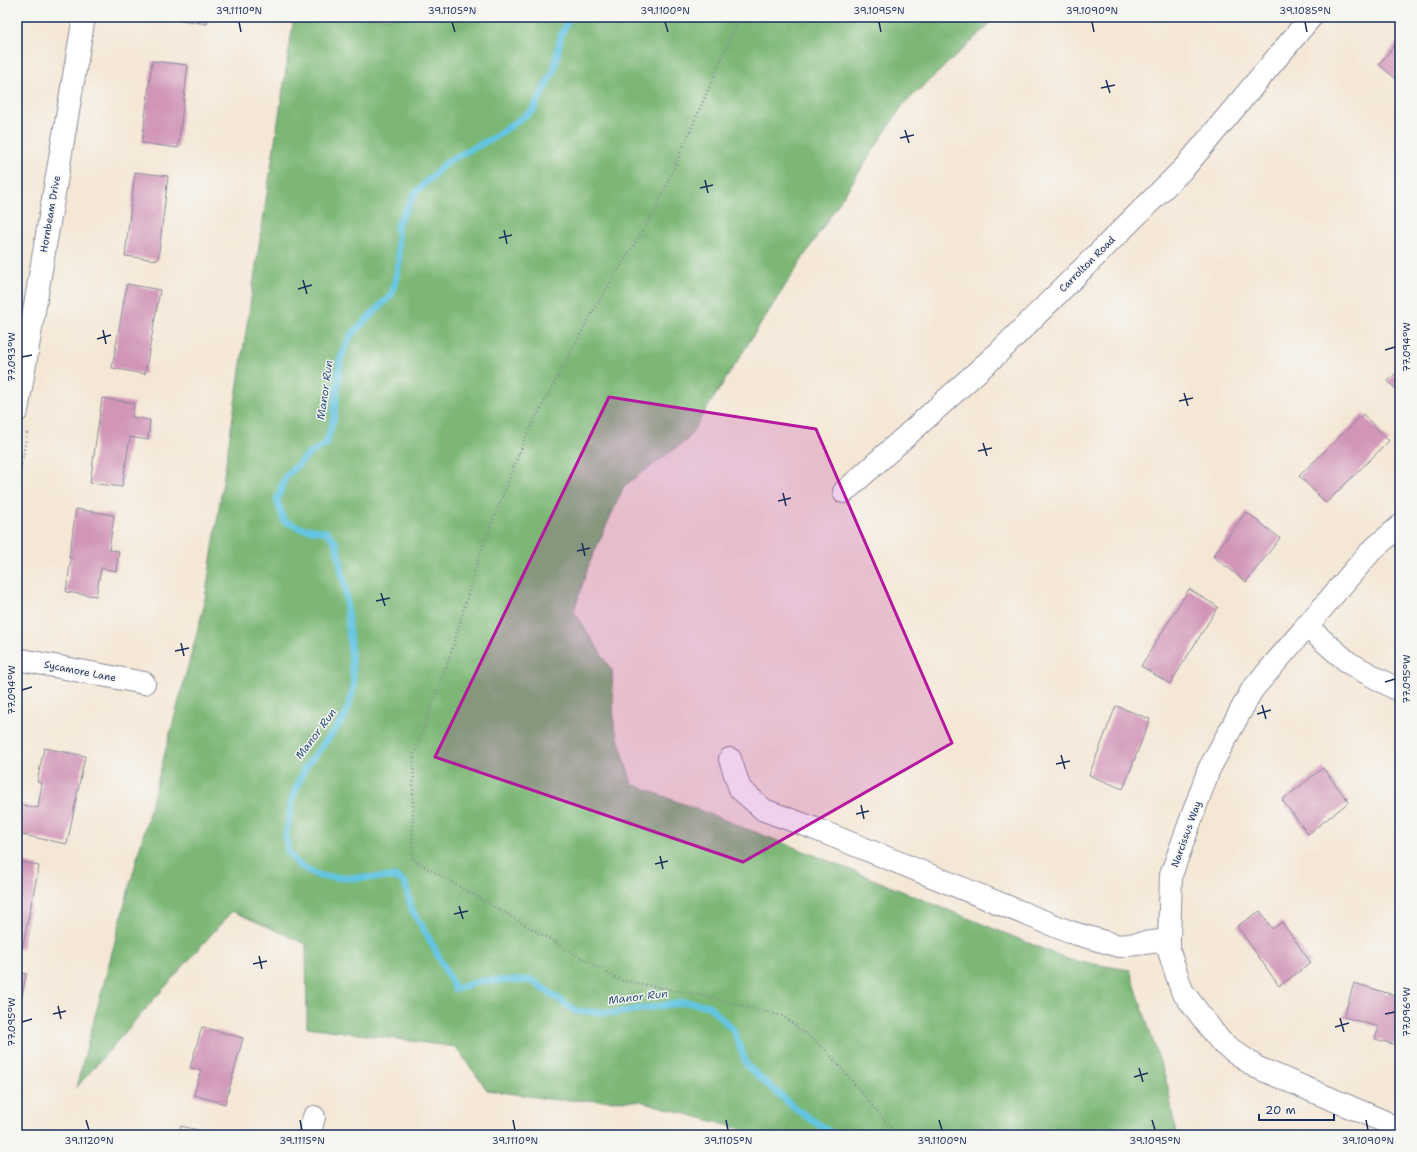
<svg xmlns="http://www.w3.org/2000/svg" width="1417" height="1152" viewBox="0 0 1417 1152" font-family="'Shantell Sans',sans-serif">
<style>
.forest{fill:#7bb776;stroke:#4b736a}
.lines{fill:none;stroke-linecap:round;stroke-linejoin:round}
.stream{stroke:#63c4e1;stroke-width:7}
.building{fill:#d195b8}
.minor-casing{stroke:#888b9a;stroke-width:24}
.path{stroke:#888b9a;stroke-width:2.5;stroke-dasharray:1 3;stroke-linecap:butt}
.minor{stroke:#fff;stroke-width:22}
.marked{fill:#b5179e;fill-opacity:0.2;stroke:#b5179e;stroke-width:3;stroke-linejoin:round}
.ticks{fill:none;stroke:#1b2f5e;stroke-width:1.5}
.labels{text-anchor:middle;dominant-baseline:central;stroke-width:3;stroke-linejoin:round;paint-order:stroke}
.street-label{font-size:10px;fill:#1b2f5e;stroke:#f6f6f2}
.water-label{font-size:11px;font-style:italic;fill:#2d547f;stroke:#f6f6f2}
.neatline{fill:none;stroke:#1b2f5e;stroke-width:1.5}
.ticks-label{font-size:10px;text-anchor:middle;fill:#1b2f5e}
</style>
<rect width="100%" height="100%" fill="#f6f6f2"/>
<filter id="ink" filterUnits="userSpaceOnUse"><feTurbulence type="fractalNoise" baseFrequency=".025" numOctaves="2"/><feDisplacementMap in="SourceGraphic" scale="8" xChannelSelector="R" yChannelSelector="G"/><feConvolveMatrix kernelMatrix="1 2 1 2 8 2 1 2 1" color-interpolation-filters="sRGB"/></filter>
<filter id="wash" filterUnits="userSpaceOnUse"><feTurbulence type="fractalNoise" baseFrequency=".012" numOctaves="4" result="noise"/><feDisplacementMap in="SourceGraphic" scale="16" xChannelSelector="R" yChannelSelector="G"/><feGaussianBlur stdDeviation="0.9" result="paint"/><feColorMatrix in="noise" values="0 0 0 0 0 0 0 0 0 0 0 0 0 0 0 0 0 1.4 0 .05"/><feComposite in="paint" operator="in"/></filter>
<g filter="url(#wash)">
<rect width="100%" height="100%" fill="#f5e7d5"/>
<polygon class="forest" points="294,17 995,17 992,22 902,106 790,278 687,440 624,486 589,564 574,611 612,671 614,725 632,784 814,855 1070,960 1130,970 1168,1087 1176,1135 762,1135 640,1101 555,1100 487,1090 456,1047 307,1027 306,944 232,911 76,1088 204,606"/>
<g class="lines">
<polyline class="stream" points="570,17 561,35 554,70 533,110 495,137 448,161 416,192 397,225 399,263 392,294 350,336 340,360 334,418 326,444 309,454 285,477 277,500 284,521 300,528 327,532 336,543 345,586 354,687 345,717 304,769 292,799 286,836 288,852 299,865 319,876 346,878 396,877 405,883 412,910 429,938 455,989 481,981 531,980 576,1011 614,1013 686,1002 709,1006 734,1031 747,1066 796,1109 834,1135"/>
</g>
<g id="blocks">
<g class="building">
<polygon points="163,17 208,17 207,24"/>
<polygon points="1400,39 1400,83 1379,64"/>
<polygon points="152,61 188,65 178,148 142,143"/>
<polygon points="135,172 168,176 158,260 125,256"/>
<polygon points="127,284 160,290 145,374 112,368"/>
<polygon points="1400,369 1400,393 1388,381"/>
<polygon points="102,398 134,403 132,417 150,420 148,440 130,437 122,487 90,483"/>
<polygon points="1363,414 1389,441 1326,503 1299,476"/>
<polygon points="76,509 114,515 109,550 119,551 116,571 101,568 96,596 66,592 71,558 69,558"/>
<polygon points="1246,512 1280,538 1246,582 1213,556"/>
<polygon points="1189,589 1218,607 1170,684 1141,666"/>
<polygon points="1116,706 1150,719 1123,789 1089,775"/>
<polygon points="44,748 85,756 67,844 17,834 18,804 38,808 42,783 37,782"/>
<polygon points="1323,768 1349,802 1308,834 1282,800"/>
<polygon points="17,861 39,866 22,949 17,948"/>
<polygon points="1260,911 1272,929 1282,922 1311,963 1279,986 1237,926"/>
<polygon points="17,973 26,974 18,1018 17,1018"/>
<polygon points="1354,983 1397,996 1400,987 1400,1046 1375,1039 1379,1027 1344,1017"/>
<polygon points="202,1027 243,1038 225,1104 194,1095 201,1070 190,1068"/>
<polygon points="181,1126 214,1134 214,1135 179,1135"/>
</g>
</g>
</g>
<g filter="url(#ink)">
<use href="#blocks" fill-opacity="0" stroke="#888b9a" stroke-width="1"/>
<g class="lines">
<defs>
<g id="minor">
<polyline points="17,411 84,17"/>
<polyline points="844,492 998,353 1185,167 1311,17"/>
<polyline points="1400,526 1371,551 1252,690 1209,769 1171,875 1169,940 1169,951 1182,991 1221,1042 1256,1067 1383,1121 1400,1133"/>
<polyline points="1306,626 1349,663 1400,691"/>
<polyline points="17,659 144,683"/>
<polyline points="730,759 740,789 764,810 813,828 1070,932 1119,946 1169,940"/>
<polyline points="309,1135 314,1117"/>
</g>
</defs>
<use href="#minor" class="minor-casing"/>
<g class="path">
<polyline points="740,17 655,211 594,309 526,436 479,556 452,650 414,754 412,859 620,980 705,996 783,1016 826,1050 897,1135"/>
<polyline points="17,493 27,432"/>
</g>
<use href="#minor" class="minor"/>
</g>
</g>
<path class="marked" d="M 609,397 L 816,429 L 952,743 L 743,862 L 435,757 Z"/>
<path class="ticks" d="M 239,22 L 241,32M 452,22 L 455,32M 665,22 L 668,32M 879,22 L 881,32M 1092,22 L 1094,32M 1305,22 L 1307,32M 1106,80 L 1110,93M 1101,88 L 1115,85M 905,130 L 909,143M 900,138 L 914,135M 705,180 L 708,193M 700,188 L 713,185M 504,230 L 507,244M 499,238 L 512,235M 303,280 L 307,294M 298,289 L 312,285M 103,330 L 106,344M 97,339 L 111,335M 1385,350 L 1395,347M 22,357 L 32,355M 1184,393 L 1188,406M 1179,401 L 1193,398M 983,443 L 987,456M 978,451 L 992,448M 783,493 L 786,506M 778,501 L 791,498M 582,543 L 585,556M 577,551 L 590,548M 381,593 L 385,606M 376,601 L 390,598M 181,643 L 184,656M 175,651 L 189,648M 1385,682 L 1395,679M 22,690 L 32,687M 1262,705 L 1266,719M 1257,714 L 1271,710M 1061,755 L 1065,769M 1056,764 L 1070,761M 861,805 L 864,819M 856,814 L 869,811M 660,856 L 663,869M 655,864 L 668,861M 459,906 L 463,919M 454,914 L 468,911M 259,956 L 262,969M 253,964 L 267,961M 58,1006 L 61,1019M 53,1014 L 66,1011M 1385,1014 L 1395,1012M 1340,1018 L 1344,1032M 22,1022 L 32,1019M 1335,1027 L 1349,1023M 1139,1068 L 1143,1082M 1134,1077 L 1148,1073M 86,1120 L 89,1130M 300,1120 L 302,1130M 513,1120 L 515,1130M 726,1120 L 728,1130M 939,1120 L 942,1130M 1152,1120 L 1155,1130M 1366,1120 L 1368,1130"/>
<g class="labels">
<g class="street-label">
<text transform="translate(50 214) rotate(-80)">Hornbeam Drive</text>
<text transform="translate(1087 264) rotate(-45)">Carrolton Road</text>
<text transform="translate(80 671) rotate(11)">Sycamore Lane</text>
<text transform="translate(1186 834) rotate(-70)">Narcissus Way</text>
</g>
<g class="water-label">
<text transform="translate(325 390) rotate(-82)">Manor Run</text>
<text transform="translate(316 734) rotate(-53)">Manor Run</text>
<text transform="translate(638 997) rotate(-7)">Manor Run</text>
</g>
</g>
<rect width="1417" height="1152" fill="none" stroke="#f6f6f2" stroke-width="44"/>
<path d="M1259 1114v6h75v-6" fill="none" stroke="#1b2f5e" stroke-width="2"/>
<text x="1265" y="1114" font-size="12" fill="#1b2f5e" stroke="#f6f6f2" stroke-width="3" paint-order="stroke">20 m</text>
<rect x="22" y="22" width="1373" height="1108" class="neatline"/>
<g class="ticks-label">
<text x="239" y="14">39.1110°N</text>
<text x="452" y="14">39.1105°N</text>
<text x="665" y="14">39.1100°N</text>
<text x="879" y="14">39.1095°N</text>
<text x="1092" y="14">39.1090°N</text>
<text x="1305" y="14">39.1085°N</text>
<text transform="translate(1406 347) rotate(-90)" y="4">77.094°W</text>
<text transform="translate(11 357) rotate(-90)" y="4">77.093°W</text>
<text transform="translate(1406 679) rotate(-90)" y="4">77.095°W</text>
<text transform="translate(11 690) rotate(-90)" y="4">77.094°W</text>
<text transform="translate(1406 1012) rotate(-90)" y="4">77.096°W</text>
<text transform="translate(11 1022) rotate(-90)" y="4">77.095°W</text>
<text x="89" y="1144">39.1120°N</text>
<text x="302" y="1144">39.1115°N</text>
<text x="515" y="1144">39.1110°N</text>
<text x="728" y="1144">39.1105°N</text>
<text x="942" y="1144">39.1100°N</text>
<text x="1155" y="1144">39.1095°N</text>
<text x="1368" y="1144">39.1090°N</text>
</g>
</svg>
